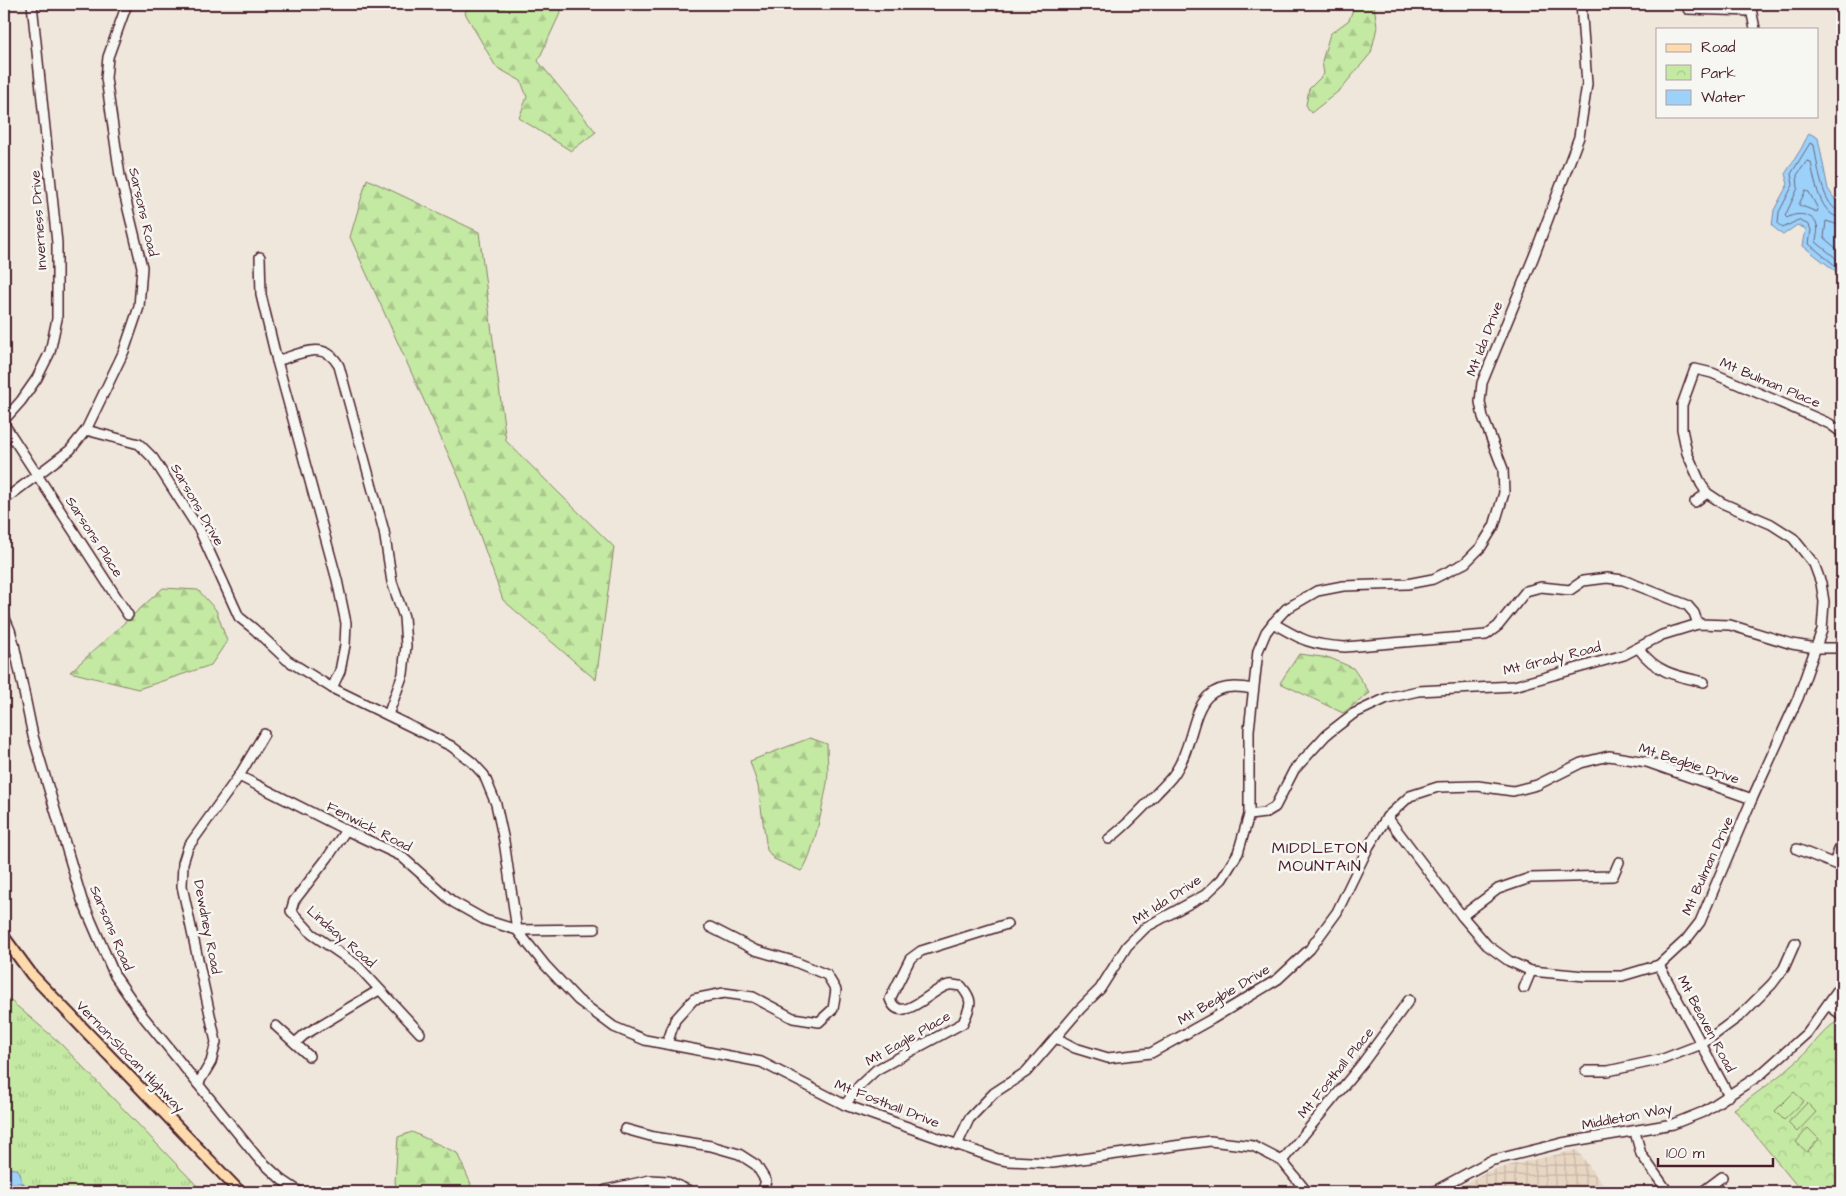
<svg xmlns="http://www.w3.org/2000/svg" width="1846" height="1196" viewBox="0 0 1846 1196" font-family="'Architects Daughter',sans-serif">
<style>
.industrial{fill:url(#industrial-grid)}
.grass{fill:url(#grass-tufts);stroke:#878467}
.forest{fill:url(#forest-firs);stroke:#878467}
.park{fill:url(#park-crowns);stroke:#878467}
.garden{fill:#c4e9a3;stroke:#878467}
.water{fill:#9cd1fa;stroke:#7b8aa7}
.lines{fill:none;stroke-linecap:round;stroke-linejoin:round}
.shore{stroke:#6b667e;stroke-width:1}
.stream{stroke:#7b8aa7;stroke-width:2.5}
.minor-casing{stroke:#4a1f2b;stroke-width:12}
.major-casing{stroke:#4a1f2b;stroke-width:14}
.minor{stroke:#f6f6f2;stroke-width:9}
.major{stroke:#fedbac;stroke-width:10}
.labels{text-anchor:middle;dominant-baseline:central;stroke-width:5;stroke-linejoin:round;paint-order:stroke}
.street-label{font-size:14px;fill:#4a1f2b;stroke:#f6f6f2}
.quarter-label{font-size:16px;letter-spacing:1px;fill:#4a1f2b;stroke:#f6f6f2}
</style>
<defs>
<pattern id="industrial-grid" width="8" height="8" patternUnits="userSpaceOnUse" patternTransform="scale(1.25)"><rect width="8" height="8" fill="#e7d6c2"/><path d="M0 4h8M4 0v8" fill="none" stroke="#c8b7a7"/></pattern>
<pattern id="grass-tufts" width="24" height="20" patternUnits="userSpaceOnUse" patternTransform="scale(1.25)"><rect width="24" height="20" fill="#c4e9a3"/><path d="M3 7l-1-3M5 7V3M7 7l1-3M15 17l-1-3M17 17v-4M19 17l1-3" fill="none" stroke="#aac78c"/></pattern>
<pattern id="forest-firs" width="22" height="20" patternUnits="userSpaceOnUse" patternTransform="scale(1.25)"><rect width="22" height="20" fill="#c4e9a3"/><path d="M5 1l3.5 6h-7zM16 11l3.5 6h-7z" fill="#aac78c"/></pattern>
<pattern id="park-crowns" width="20" height="18" patternUnits="userSpaceOnUse" patternTransform="scale(1.25)"><rect width="20" height="18" fill="#c4e9a3"/><path d="M2 6a3 3 0 1 1 6 0M12 15a3 3 0 1 1 6 0" fill="none" stroke="#aac78c"/></pattern>
</defs>
<rect width="100%" height="100%" fill="#efe7dc"/>
<filter id="ink" filterUnits="userSpaceOnUse"><feTurbulence type="fractalNoise" baseFrequency=".02" numOctaves="2"/><feDisplacementMap in="SourceGraphic" scale="10" xChannelSelector="R" yChannelSelector="G"/><feConvolveMatrix kernelMatrix="1 2 1 2 8 2 1 2 1" color-interpolation-filters="sRGB"/></filter>
<g filter="url(#ink)">
<polygon class="industrial" points="1577,1150 1608,1192 1452,1192 1486,1172 1515,1164"/>
<polygon class="grass" points="4,995 60,1043 203,1192 4,1192"/>
<g class="forest">
<polygon points="469,4 562,4 562,9 538,61 596,132 571,151 519,118 527,97 521,81 496,67 465,13"/>
<polygon points="1355,4 1374,4 1377,27 1371,53 1340,90 1311,113 1306,105 1309,89 1324,74 1322,61 1330,34 1349,20"/>
<polygon points="367,179 479,232 506,441 614,547 596,680 503,600 460,480 350,237"/>
<polygon points="163,588 198,590 216,610 227,641 211,665 138,689 70,672"/>
<polygon points="1299,654 1330,658 1353,668 1370,693 1343,713 1280,683"/>
<path d="M 810,738 L 827,744 C 827,757 829,771 827,783 C 824,800 812,862 801,871 L 774,859 L 767,850 L 758,786 L 750,761 Z"/>
<polygon points="412,1132 457,1153 471,1184 466,1192 398,1192 395,1182 398,1137"/>
</g>
<path class="park" d="M 1838,1021 L 1842,1023 L 1842,1192 L 1802,1192 L 1734,1109 C 1756,1094 1779,1077 1799,1059 C 1813,1047 1822,1030 1838,1021 Z"/>
<g class="garden">
<polygon points="1794,1092 1804,1101 1784,1120 1775,1111"/>
<polygon points="1807,1103 1816,1112 1797,1132 1788,1123"/>
<polygon points="1808,1128 1819,1139 1807,1152 1796,1142"/>
</g>
<g class="water">
<polygon points="1809,133 1818,138 1828,189 1842,210 1842,276 1803,246 1806,229 1797,225 1783,235 1772,226 1774,210 1788,184 1785,174 1801,149"/>
<polygon points="4,1168 17,1169 20,1173 22,1183 14,1183 4,1187"/>
</g>
<g class="lines">
<g class="shore">
<polygon points="1806,191 1809,192 1818,209 1817,212 1799,205"/>
<path d="M 1842,212 C 1822,210 1817,161 1814,145 L 1810,143 L 1791,174 L 1793,185 L 1779,212 L 1778,224 L 1783,228 L 1798,220 L 1809,225 L 1811,230 L 1809,244 L 1842,271"/>
<path d="M 1842,218 C 1820,217 1814,179 1811,162 L 1807,161 L 1797,175 L 1798,188 L 1785,216 L 1787,218 C 1796,212 1812,213 1817,225 C 1819,230 1816,237 1816,242 L 1842,263"/>
<polyline points="1842,226 1826,221 1824,238 1842,253"/>
</g>
<g class="stream">
<polyline points="4,1152 4,1168"/>
<polyline points="22,1183 32,1192"/>
</g>
<defs>
<g id="minor">
<polyline points="1687,4 1688,9 1751,11"/>
<polyline points="1750,4 1755,29"/>
<polyline points="260,257 261,295 277,361 337,580 346,623 345,645 340,671 332,688"/>
<path d="M 277,361 C 299,354 325,339 339,366 L 384,531 L 392,582 L 404,617 L 406,646 L 403,674 L 388,715"/>
<polyline points="4,420 21,401 37,378 50,352 57,319 57,243 32,4"/>
<polyline points="4,424 128,615"/>
<polyline points="86,430 139,444 153,458 200,531 239,617 254,629 287,660 332,688 451,746 472,762 484,775 496,804 504,841 517,930 545,965 578,1000 614,1027 645,1040 761,1062 845,1105 998,1159 1008,1161 1053,1163 1210,1141 1253,1146 1282,1161 1307,1192"/>
<polyline points="4,500 70,450 86,430 124,351 139,307 142,267 120,176 106,78 108,57 127,4"/>
<polyline points="1695,502 1707,493"/>
<polyline points="4,616 10,630 14,644 33,736 82,900 115,976 142,1015 257,1157 282,1180 300,1192"/>
<path d="M 1273,623 C 1302,640 1310,645 1345,647 L 1486,635 L 1498,626 L 1526,591 L 1541,587 L 1570,590 L 1583,581 L 1607,578 L 1623,580 L 1687,605 L 1694,613 L 1698,624"/>
<path d="M 1639,649 C 1657,673 1676,676 1704,682"/>
<polyline points="239,776 346,830 401,856 453,902 485,920 517,930 595,929"/>
<polyline points="1249,815 1265,813 1275,807 1294,770 1326,735 1353,714 1387,698 1418,691 1514,686 1624,655 1662,635 1698,624 1730,625 1792,644 1816,648 1842,648"/>
<polyline points="1387,817 1462,916 1487,945 1509,961 1531,971 1585,976 1622,976 1659,965 1686,940 1700,922 1752,799 1798,698 1822,630 1824,602 1821,583 1814,564 1793,538 1771,524 1722,503 1707,493 1701,484 1687,453 1682,429 1682,405 1695,369 1712,373 1830,424 1842,433"/>
<polyline points="346,830 328,857 294,901 291,911 312,934 357,965 420,1033"/>
<path d="M 1109,839 C 1126,826 1141,810 1156,794 C 1162,787 1171,780 1176,771 C 1201,733 1186,675 1253,689"/>
<polyline points="1797,849 1842,867"/>
<polyline points="1834,863 1842,842"/>
<polyline points="1462,916 1498,889 1530,878 1613,876 1619,862"/>
<polyline points="1659,965 1729,1096"/>
<polyline points="1524,988 1531,971"/>
<polyline points="1828,1005 1842,1015"/>
<polyline points="276,1026 309,1056"/>
<polyline points="1056,1038 1075,1048 1108,1058 1151,1053 1212,1019 1278,979 1310,949 1318,938 1337,912 1369,846 1387,817 1410,796 1438,787 1478,786 1513,791 1537,785 1581,763 1609,756 1647,762 1752,799"/>
<polyline points="295,1043 304,1035 379,990"/>
<polyline points="667,1044 675,1020 694,999 724,993 753,997 793,1018 819,1022 833,1009 836,990 827,975 793,961 755,950 710,927"/>
<polyline points="1586,1071 1608,1071 1663,1059 1702,1044 1741,1015 1772,984 1784,968 1795,943"/>
<polyline points="198,1084 211,1062 216,1042 182,886 183,863 188,847 239,776 264,734"/>
<path d="M 845,1105 L 859,1086 L 876,1070 L 963,1023 C 971,1005 974,1001 961,986 C 957,986 952,984 949,985 C 933,987 901,1028 890,999 L 910,959 L 921,951 L 1007,924"/>
<polyline points="625,1129 654,1137 711,1146 739,1154 756,1165 766,1181 762,1192"/>
<polyline points="1635,1132 1641,1154 1668,1192"/>
<polyline points="957,1145 969,1119 994,1093 1026,1072 1080,1009 1100,989 1127,946 1146,927 1205,895 1222,879 1238,853 1249,815 1249,730 1258,651 1266,632 1273,623 1286,609 1317,591 1343,586 1407,584 1433,579 1465,563 1481,547 1494,526 1504,493 1503,469 1483,417 1480,402 1482,383 1534,256 1579,137 1587,84 1581,4"/>
<polyline points="1282,1161 1362,1064 1409,1000"/>
<polyline points="604,1192 606,1190 650,1180 668,1181 692,1192"/>
<polyline points="1433,1192 1490,1161 1562,1143 1673,1124 1703,1112 1760,1075 1807,1033 1842,984"/>
<polyline points="1702,1192 1722,1177"/>
</g>
<polyline id="major" points="4,937 32,975 240,1192"/>
</defs>
<use href="#minor" class="minor-casing"/>
<use href="#major" class="major-casing"/>
<use href="#minor" class="minor"/>
<use href="#major" class="major"/>
</g>
</g>
<g class="labels">
<g class="street-label">
<text transform="translate(143 212) rotate(77)">Sarsons Road</text>
<text transform="translate(39 220) rotate(-94)">Inverness Drive</text>
<text transform="translate(1485 339) rotate(-69)">Mt Ida Drive</text>
<text transform="translate(1770 383) rotate(23)">Mt Bulman Place</text>
<text transform="translate(197 505) rotate(60)">Sarsons Drive</text>
<text transform="translate(94 537) rotate(57)">Sarsons Place</text>
<text transform="translate(1552 659) rotate(-14)">Mt Grady Road</text>
<text transform="translate(1689 764) rotate(18)">Mt Begbie Drive</text>
<text transform="translate(369 827) rotate(27)">Fenwick Road</text>
<text transform="translate(1708 866) rotate(-66)">Mt Bulman Drive</text>
<text transform="translate(1167 900) rotate(-33)">Mt Ida Drive</text>
<text transform="translate(207 927) rotate(79)">Dewdney Road</text>
<text transform="translate(111 928) rotate(67)">Sarsons Road</text>
<text transform="translate(341 937) rotate(41)">Lindsay Road</text>
<text transform="translate(1224 995) rotate(-31)">Mt Begbie Drive</text>
<text transform="translate(1706 1024) rotate(62)">Mt Beaven Road</text>
<text transform="translate(908 1039) rotate(-30)">Mt Eagle Place</text>
<text transform="translate(130 1057) rotate(46)">Vernon-Slocan Highway</text>
<text transform="translate(1336 1073) rotate(-51)">Mt Fosthall Place</text>
<text transform="translate(887 1104) rotate(21)">Mt Fosthall Drive</text>
<text transform="translate(1627 1117) rotate(-11)">Middleton Way</text>
</g>
<g class="quarter-label">
<text x="1320" y="848">MIDDLETON<tspan x="1320" dy="18">MOUNTAIN</tspan></text>
</g>
</g>
<rect width="1846" height="1196" fill="none" stroke="#f6f6f2" stroke-width="20"/>
<rect x="10" y="10" width="1826" height="1176" fill="none" stroke="#4a1f2b" stroke-width="2" filter="url(#ink)"/>
<rect x="1656" y="28" width="162" height="90" fill="#f6f6f2" stroke="#b1a0a2"/>
<rect x="1666" y="44" width="25" height="8" fill="#fedbac" stroke="#b1a0a2"/>
<text x="1701" y="52" font-size="15" fill="#4a1f2b">Road</text>
<rect x="1666" y="65" width="25" height="15" fill="url(#park-crowns)" stroke="#b1a0a2"/>
<text x="1701" y="78" font-size="15" fill="#4a1f2b">Park</text>
<rect x="1666" y="90" width="25" height="15" fill="#9cd1fa" stroke="#b1a0a2"/>
<text x="1701" y="102" font-size="15" fill="#4a1f2b">Water</text>
<path d="M1658 1158v8h115v-8" fill="none" stroke="#4a1f2b" stroke-width="2.5"/>
<text x="1666" y="1158" font-size="15" fill="#4a1f2b" stroke="#f6f6f2" stroke-width="4" paint-order="stroke">100 m</text>
</svg>
